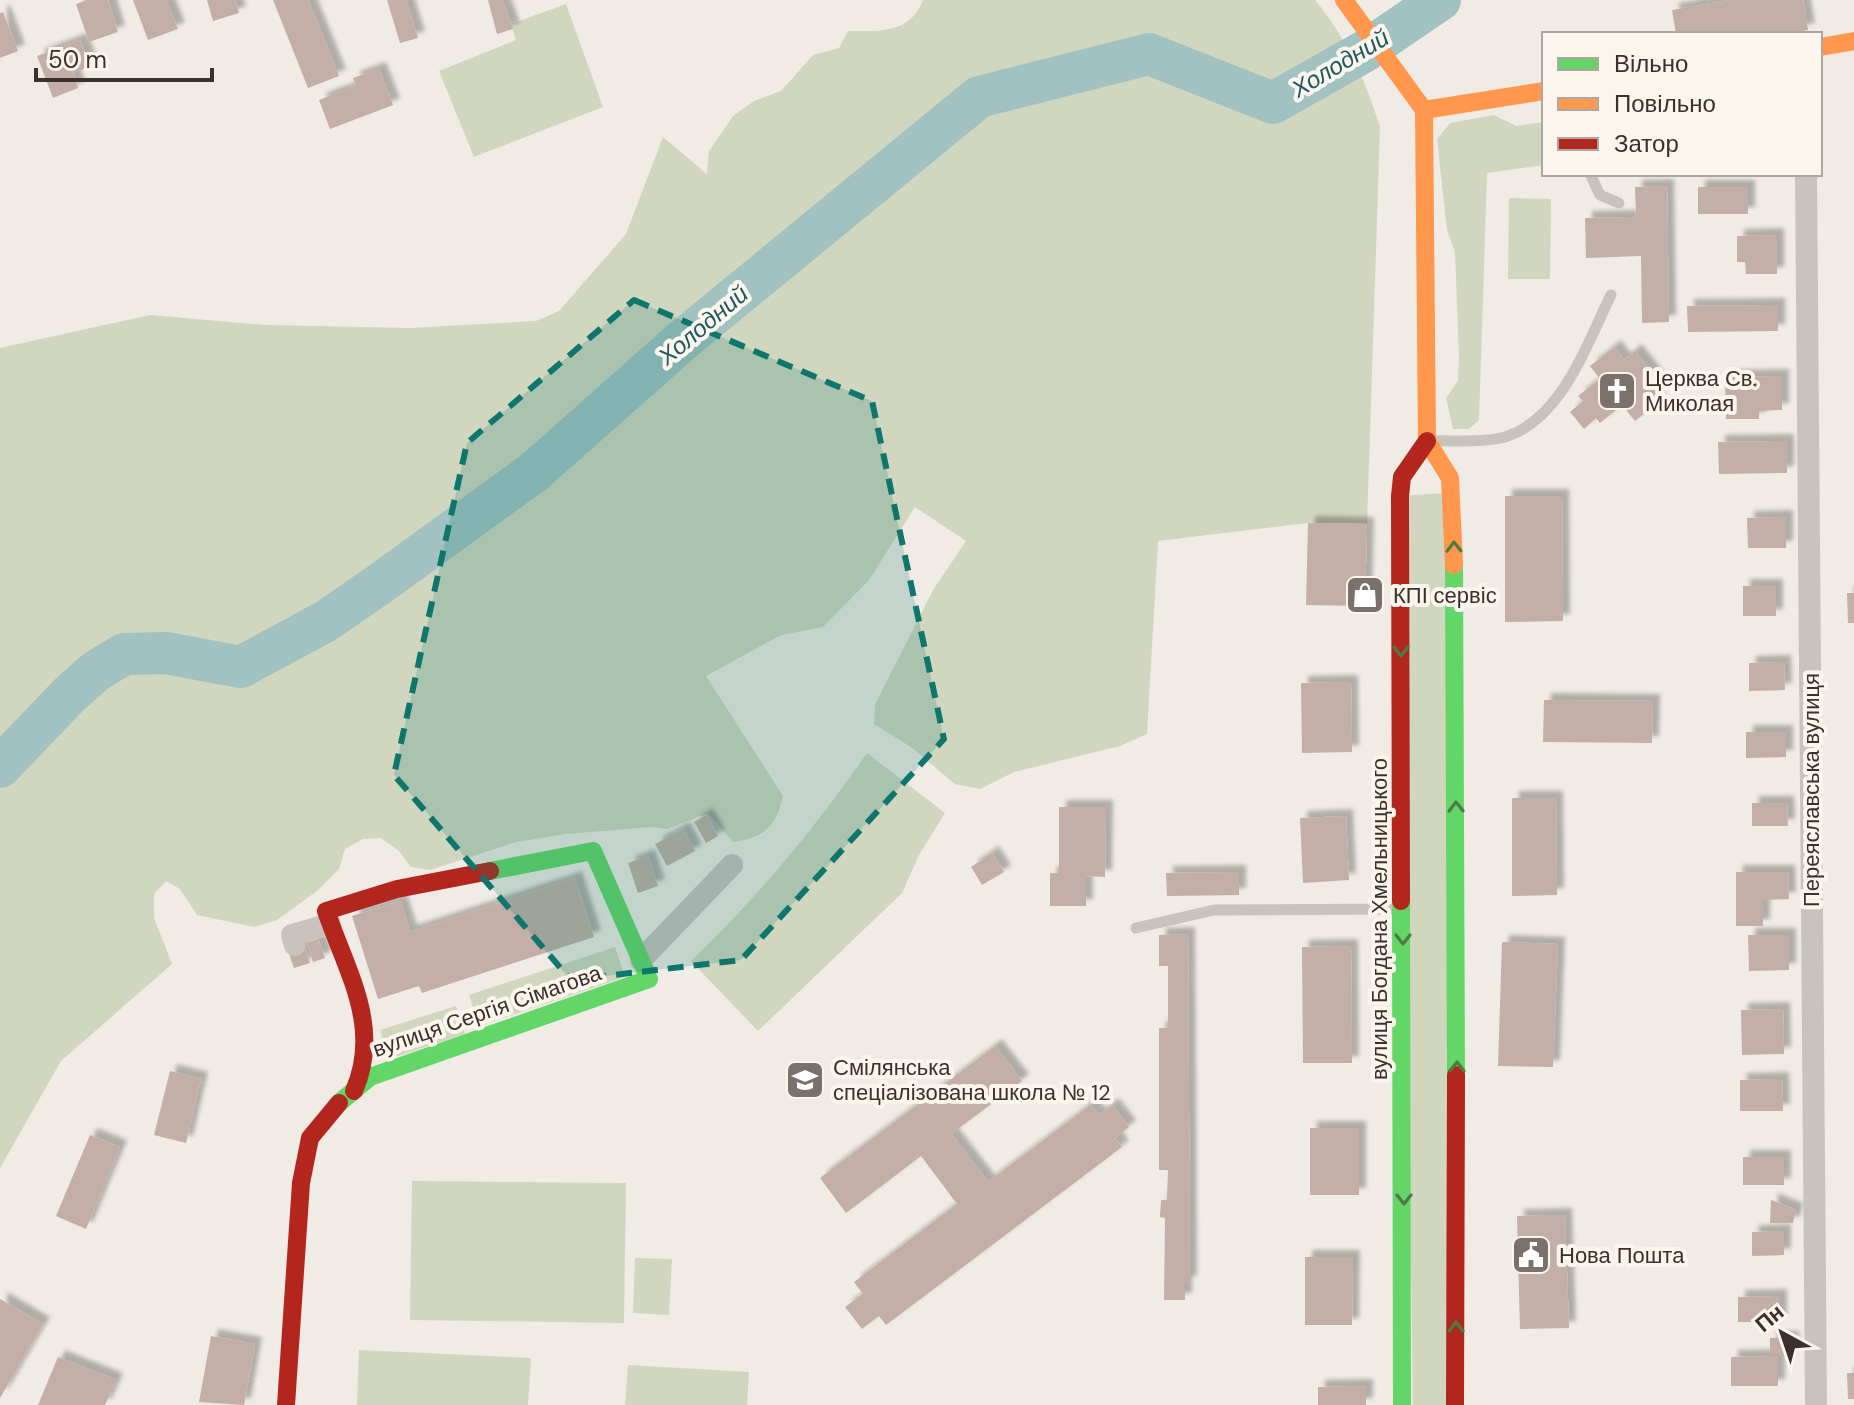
<svg xmlns="http://www.w3.org/2000/svg" width="1854" height="1405" viewBox="0 0 1854 1405" font-family="'DM Sans',sans-serif">
<style>
.green{fill:#d1d6bf}
.lines{fill:none;stroke-linecap:round;stroke-linejoin:round}
.river{stroke:#a1c2c1;stroke-width:42}
.building{fill:#c3afa7;filter:url(#shadow)}
.lane{stroke:#c9c3be;stroke-width:11}
.street{stroke:#c9c3be;stroke-width:22}
.fast{stroke:#63d668;stroke-width:18}
.slow{stroke:#ff974d;stroke-width:18}
.jam{stroke:#b3261e;stroke-width:18}
.oneway{stroke:#4d7b46}
.marked{fill:#0f766e;fill-opacity:0.2;stroke:#0f766e;stroke-width:6;stroke-dasharray:16 10;stroke-linejoin:round}
.labels{text-anchor:middle;dominant-baseline:central;stroke-width:8;stroke-linejoin:round;paint-order:stroke}
.poi-label{font-size:22px;fill:#3b302b;stroke:#fbf5ee;text-anchor:start}
.street-label{font-size:22px;fill:#3b302b;stroke:#fbf5ee}
.water-label{font-size:24px;font-style:italic;fill:#1f5a5e;stroke:#fbf5ee}
</style>
<defs>
<filter id="shadow"><feDropShadow dx="7" dy="-7" stdDeviation="2" flood-color="#0004"/></filter>
</defs>
<rect width="100%" height="100%" fill="#f0ebe5"/>
<g class="green">
<path d="M 923,0 L 1315,0 C 1347,39 1365,79 1380,127 L 1367,524 L 1308,523 L 1158,541 L 1147,734 L 1120,746 L 1014,772 L 980,789 L 955,784 L 911,747 L 874,724 L 875,705 L 933,590 L 966,541 L 915,507 L 869,580 L 823,627 L 781,635 L 706,676 L 783,796 C 776,827 765,837 733,842 L 708,813 L 667,829 L 651,827 L 566,834 L 516,842 L 430,870 L 411,867 L 399,851 L 381,838 L 363,839 L 345,849 L 339,869 L 317,891 L 277,920 L 254,927 L 197,915 L 180,889 L 166,881 L 154,894 L 154,918 L 172,964 L 61,1061 L 0,1168 L 0,348 L 150,315 L 266,325 L 410,328 L 536,321 L 559,311 L 626,234 L 663,137 L 707,174 L 709,151 L 733,116 L 754,101 L 781,91 L 813,55 L 839,48 L 848,31 C 880,31 910,34 923,0 Z"/>
<polygon points="566,4 603,107 474,157 439,71 516,40 511,24"/>
<polygon points="1494,115 1516,126 1544,122 1544,165 1487,173 1479,420 1469,429 1453,429 1446,398 1458,381 1459,356 1455,252 1447,230 1437,139 1450,123"/>
<polygon points="1509,198 1551,199 1550,279 1508,279"/>
<polygon points="1446,493 1448,1405 1413,1405 1400,496"/>
<path d="M 867,753 L 945,813 L 919,855 L 902,893 L 758,1031 L 691,961 C 757,898 815,828 867,753 Z"/>
<polygon points="615,947 625,977 479,1026 469,995"/>
<polygon points="456,1006 465,1034 389,1059 380,1030"/>
<polygon points="412,1181 626,1183 624,1323 410,1320"/>
<polygon points="635,1258 672,1259 669,1315 633,1313"/>
<polygon points="359,1350 531,1358 528,1405 357,1405"/>
<polygon points="628,1365 749,1372 747,1405 625,1405"/>
</g>
<g class="lines">
<polyline class="river" points="0,767 69,695 96,671 124,654 166,653 241,667 326,621 381,583 534,472 684,339 979,97 1149,54 1273,103 1365,51 1440,0"/>
</g>
<g class="building">
<polygon points="87,0 108,0 118,32 89,42 76,4"/>
<polygon points="133,0 166,0 178,29 148,40"/>
<polygon points="207,0 235,0 239,13 213,21"/>
<polygon points="273,0 308,0 339,76 308,88"/>
<polygon points="387,0 406,0 418,38 400,43"/>
<polygon points="488,0 502,0 513,29 497,34"/>
<polygon points="1729,0 1803,0 1808,30 1786,34 1676,34 1672,10"/>
<polygon points="3,12 18,51 0,58 0,13"/>
<polygon points="80,40 91,66 73,73 78,88 53,98 37,56"/>
<polygon points="379,69 393,105 330,129 319,100 356,86 353,78"/>
<polygon points="1667,186 1669,322 1642,323 1641,256 1586,258 1585,218 1636,217 1635,187"/>
<rect x="1698" y="187" width="50" height="27"/>
<polygon points="1777,235 1777,274 1746,274 1745,262 1737,262 1737,236"/>
<polygon points="1778,305 1778,331 1688,332 1687,306"/>
<polygon points="1614,347 1624,360 1635,351 1657,379 1647,387 1659,402 1635,421 1622,405 1600,423 1596,418 1584,429 1570,412 1583,401 1578,396 1600,379 1590,366"/>
<polygon points="1782,376 1782,410 1759,411 1759,419 1726,419 1725,377"/>
<polygon points="1787,441 1787,473 1719,474 1718,442"/>
<polygon points="1505,496 1562,496 1563,621 1505,622"/>
<polygon points="1786,517 1786,548 1748,548 1747,518"/>
<polygon points="1308,523 1367,524 1365,606 1306,605"/>
<rect x="1743" y="586" width="33" height="30"/>
<polygon points="1847,593 1854,593 1854,623 1848,623"/>
<polygon points="1784,662 1785,690 1749,691 1749,663"/>
<polygon points="1351,682 1352,752 1302,753 1301,683"/>
<polygon points="1544,700 1653,701 1652,743 1543,742"/>
<polygon points="1746,732 1786,732 1786,757 1746,758"/>
<polygon points="1512,798 1556,798 1557,895 1512,896"/>
<polygon points="1752,803 1787,803 1788,826 1752,826"/>
<polygon points="1059,807 1106,807 1105,877 1086,876 1086,906 1050,906 1050,873 1059,873"/>
<polygon points="706,815 718,836 706,843 694,822"/>
<polygon points="1346,816 1349,880 1303,883 1300,818"/>
<polygon points="683,829 695,851 667,866 655,844"/>
<polygon points="992,853 1004,872 982,885 971,867"/>
<polygon points="648,856 658,886 638,893 628,863"/>
<polygon points="1239,872 1239,895 1167,896 1166,873"/>
<polygon points="1736,872 1788,872 1789,899 1763,900 1763,926 1736,926"/>
<polygon points="575,878 594,937 422,993 419,986 378,999 352,916 400,901 410,932"/>
<polygon points="1188,934 1190,1283 1185,1283 1185,1300 1164,1300 1165,1218 1160,1217 1161,1200 1167,1200 1168,1170 1159,1170 1159,1028 1168,1028 1168,966 1159,966 1159,935"/>
<polygon points="1748,935 1789,935 1789,970 1749,971"/>
<polygon points="318,939 325,958 313,962 307,943"/>
<polygon points="1502,942 1558,944 1553,1067 1498,1066"/>
<polygon points="304,943 310,963 294,968 287,948"/>
<polygon points="1351,946 1352,1063 1303,1063 1302,947"/>
<polygon points="1783,1009 1784,1054 1742,1055 1741,1010"/>
<polygon points="995,1046 1022,1081 951,1134 988,1182 1090,1105 1099,1115 1112,1105 1129,1127 1115,1138 1122,1147 886,1325 879,1316 862,1329 845,1307 863,1294 854,1282 957,1204 921,1156 846,1213 820,1178"/>
<polygon points="170,1071 201,1079 186,1143 154,1135"/>
<polygon points="1782,1079 1783,1111 1740,1111 1740,1080"/>
<rect x="1310" y="1128" width="49" height="67"/>
<polygon points="90,1135 120,1147 86,1229 56,1216"/>
<rect x="1743" y="1157" width="41" height="28"/>
<polygon points="1771,1200 1796,1210 1793,1223 1770,1223"/>
<polygon points="1565,1215 1569,1328 1520,1329 1517,1216"/>
<polygon points="1784,1231 1784,1255 1752,1256 1752,1232"/>
<polygon points="1305,1257 1353,1257 1352,1325 1305,1325"/>
<polygon points="1780,1296 1780,1322 1738,1322 1738,1297"/>
<polygon points="0,1299 43,1324 0,1398"/>
<polygon points="211,1336 255,1344 244,1405 199,1402"/>
<rect x="1770" y="1338" width="22" height="17"/>
<polygon points="1778,1356 1778,1386 1731,1386 1731,1357"/>
<polygon points="58,1357 116,1380 105,1405 38,1405"/>
<polygon points="1847,1373 1854,1373 1854,1399 1848,1399"/>
<polygon points="1366,1386 1366,1405 1318,1405 1318,1387"/>
</g>
<g class="lines">
<g class="lane">
<polyline points="1590,174 1600,195 1619,203"/>
<path d="M 1432,441 C 1454,440 1480,443 1501,438 C 1561,423 1586,345 1611,295"/>
<polyline points="1136,928 1214,910 1398,909"/>
</g>
<g class="street">
<polyline points="1806,174 1816,1405"/>
<polyline points="295,945 292,935 330,924"/>
<polyline points="641,960 732,865"/>
</g>
<g class="fast">
<polyline points="1454,565 1456,1075"/>
<polyline points="1401,901 1402,1405"/>
<polyline points="339,1103 370,1077 649,979 593,851 490,871"/>
</g>
<g class="slow">
<polyline points="1344,0 1424,110 1427,441 1450,478 1454,565"/>
<polyline points="1820,47 1854,41"/>
<polyline points="1424,110 1544,91"/>
</g>
<g class="jam">
<polyline points="1401,901 1400,496 1402,477 1427,441"/>
<path d="M 354,1091 C 382,1027 347,972 326,911 L 397,889 L 490,871"/>
<polyline points="286,1405 301,1183 310,1138 339,1103"/>
<polyline points="1455,1405 1456,1075"/>
</g>
</g>
<defs><path id="oneway-chevron" d="M-2-3.5L2.5 0L-2 3.5" fill="none" stroke-width="1.6" stroke-linecap="round" stroke-linejoin="round" transform="scale(2)"/></defs>
<g class="oneway">
<use href="#oneway-chevron" transform="translate(1454 547) rotate(-91)"/>
<use href="#oneway-chevron" transform="translate(1401 651) rotate(90)"/>
<use href="#oneway-chevron" transform="translate(1456 807) rotate(-91)"/>
<use href="#oneway-chevron" transform="translate(1403 939) rotate(90)"/>
<use href="#oneway-chevron" transform="translate(1457 1067) rotate(-90)"/>
<use href="#oneway-chevron" transform="translate(1404 1199) rotate(90)"/>
<use href="#oneway-chevron" transform="translate(1456 1327) rotate(-90)"/>
</g>
<path class="marked" d="M 634,300 L 872,401 L 944,739 L 741,960 L 571,980 L 394,775 L 467,443 Z"/>
<defs>
<symbol id="church-square" viewBox="-11 -11 22 22"><rect x="-9" y="-9" width="18" height="18" rx="4" fill="#7a716c" stroke="#fbf5ee"/><path d="M-1.2-6h2.4v3.5h3.3v2.4h-3.3V6h-2.4V-.1h-3.3v-2.4h3.3Z" fill="#fff"/></symbol>
<symbol id="shop-square" viewBox="-11 -11 22 22"><rect x="-9" y="-9" width="18" height="18" rx="4" fill="#7a716c" stroke="#fbf5ee"/><path d="M-5-2.5h2.3a2.7 3.5 0 0 1 5.4 0H5L5.5 6h-11ZM-1.5-2.5h3a1.5 2.3 0 0 0-3 0Z" fill="#fff"/></symbol>
<symbol id="school-square" viewBox="-11 -11 22 22"><rect x="-9" y="-9" width="18" height="18" rx="4" fill="#7a716c" stroke="#fbf5ee"/><path d="M0-5L7-2L0 1L-7-2ZM-4 1L0 2.5L4 1V4Q0 6-4 4Z" fill="#fff"/></symbol>
<symbol id="civic-square" viewBox="-11 -11 22 22"><rect x="-9" y="-9" width="18" height="18" rx="4" fill="#7a716c" stroke="#fbf5ee"/><path d="M-.6-6.5H3V-4.5H.6V-3L4-1V1h2V6H-6V1h2V-1L-.6-3ZM-1.2 2.5V6h2.4V2.5Z" fill="#fff"/></symbol>
</defs>
<g fill-rule="evenodd">
<use href="#church-square" x="1595" y="369" width="44" height="44"/>
<use href="#shop-square" x="1343" y="573" width="44" height="44"/>
<use href="#school-square" x="783" y="1058" width="44" height="44"/>
<use href="#civic-square" x="1509" y="1233" width="44" height="44"/>
</g>
<g class="labels">
<g class="poi-label">
<text x="1645" y="378">Церква Св.<tspan x="1645" dy="25">Миколая</tspan></text>
<text x="1393" y="595">КПІ сервіс</text>
<text x="833" y="1067">Смілянська<tspan x="833" dy="25">спеціалізована школа № 12</tspan></text>
<text x="1559" y="1255">Нова Пошта</text>
</g>
<g class="street-label">
<text transform="translate(1811 790) rotate(-90)">Переяславська вулиця</text>
<text transform="translate(1379 919) rotate(-90)">вулиця Богдана Хмельницького</text>
<text transform="translate(487 1011) rotate(-19)">вулиця Сергія Сімагова</text>
</g>
<g class="water-label">
<text transform="translate(1340 63) rotate(-31)">Холодний</text>
<text transform="translate(703 325) rotate(-40)">Холодний</text>
</g>
</g>
<rect x="1542" y="32" width="280" height="144" fill="#fbf5ee" stroke="#aea6a0" stroke-width="2"/>
<rect x="1558" y="58" width="40" height="12" fill="#63d668" stroke="#aea6a0" stroke-width="2"/>
<text x="1614" y="72" font-size="24" fill="#3b302b">Вільно</text>
<rect x="1558" y="98" width="40" height="12" fill="#ff974d" stroke="#aea6a0" stroke-width="2"/>
<text x="1614" y="112" font-size="24" fill="#3b302b">Повільно</text>
<rect x="1558" y="138" width="40" height="12" fill="#b3261e" stroke="#aea6a0" stroke-width="2"/>
<text x="1614" y="152" font-size="24" fill="#3b302b">Затор</text>
<g transform="translate(1782 1333) rotate(320)" stroke="#fbf5ee" stroke-width="6" paint-order="stroke">
<path d="M0-6L14 30L0 20L-14 30Z" fill="#3b302b"/>
<text y="-12" font-size="22" font-weight="bold" text-anchor="middle" fill="#3b302b">Пн</text>
</g>
<path d="M36 68v12h176v-12" fill="none" stroke="#3b302b" stroke-width="4"/>
<text x="48" y="68" font-size="24" fill="#3b302b" stroke="#fbf5ee" stroke-width="6" paint-order="stroke">50 m</text>
</svg>
